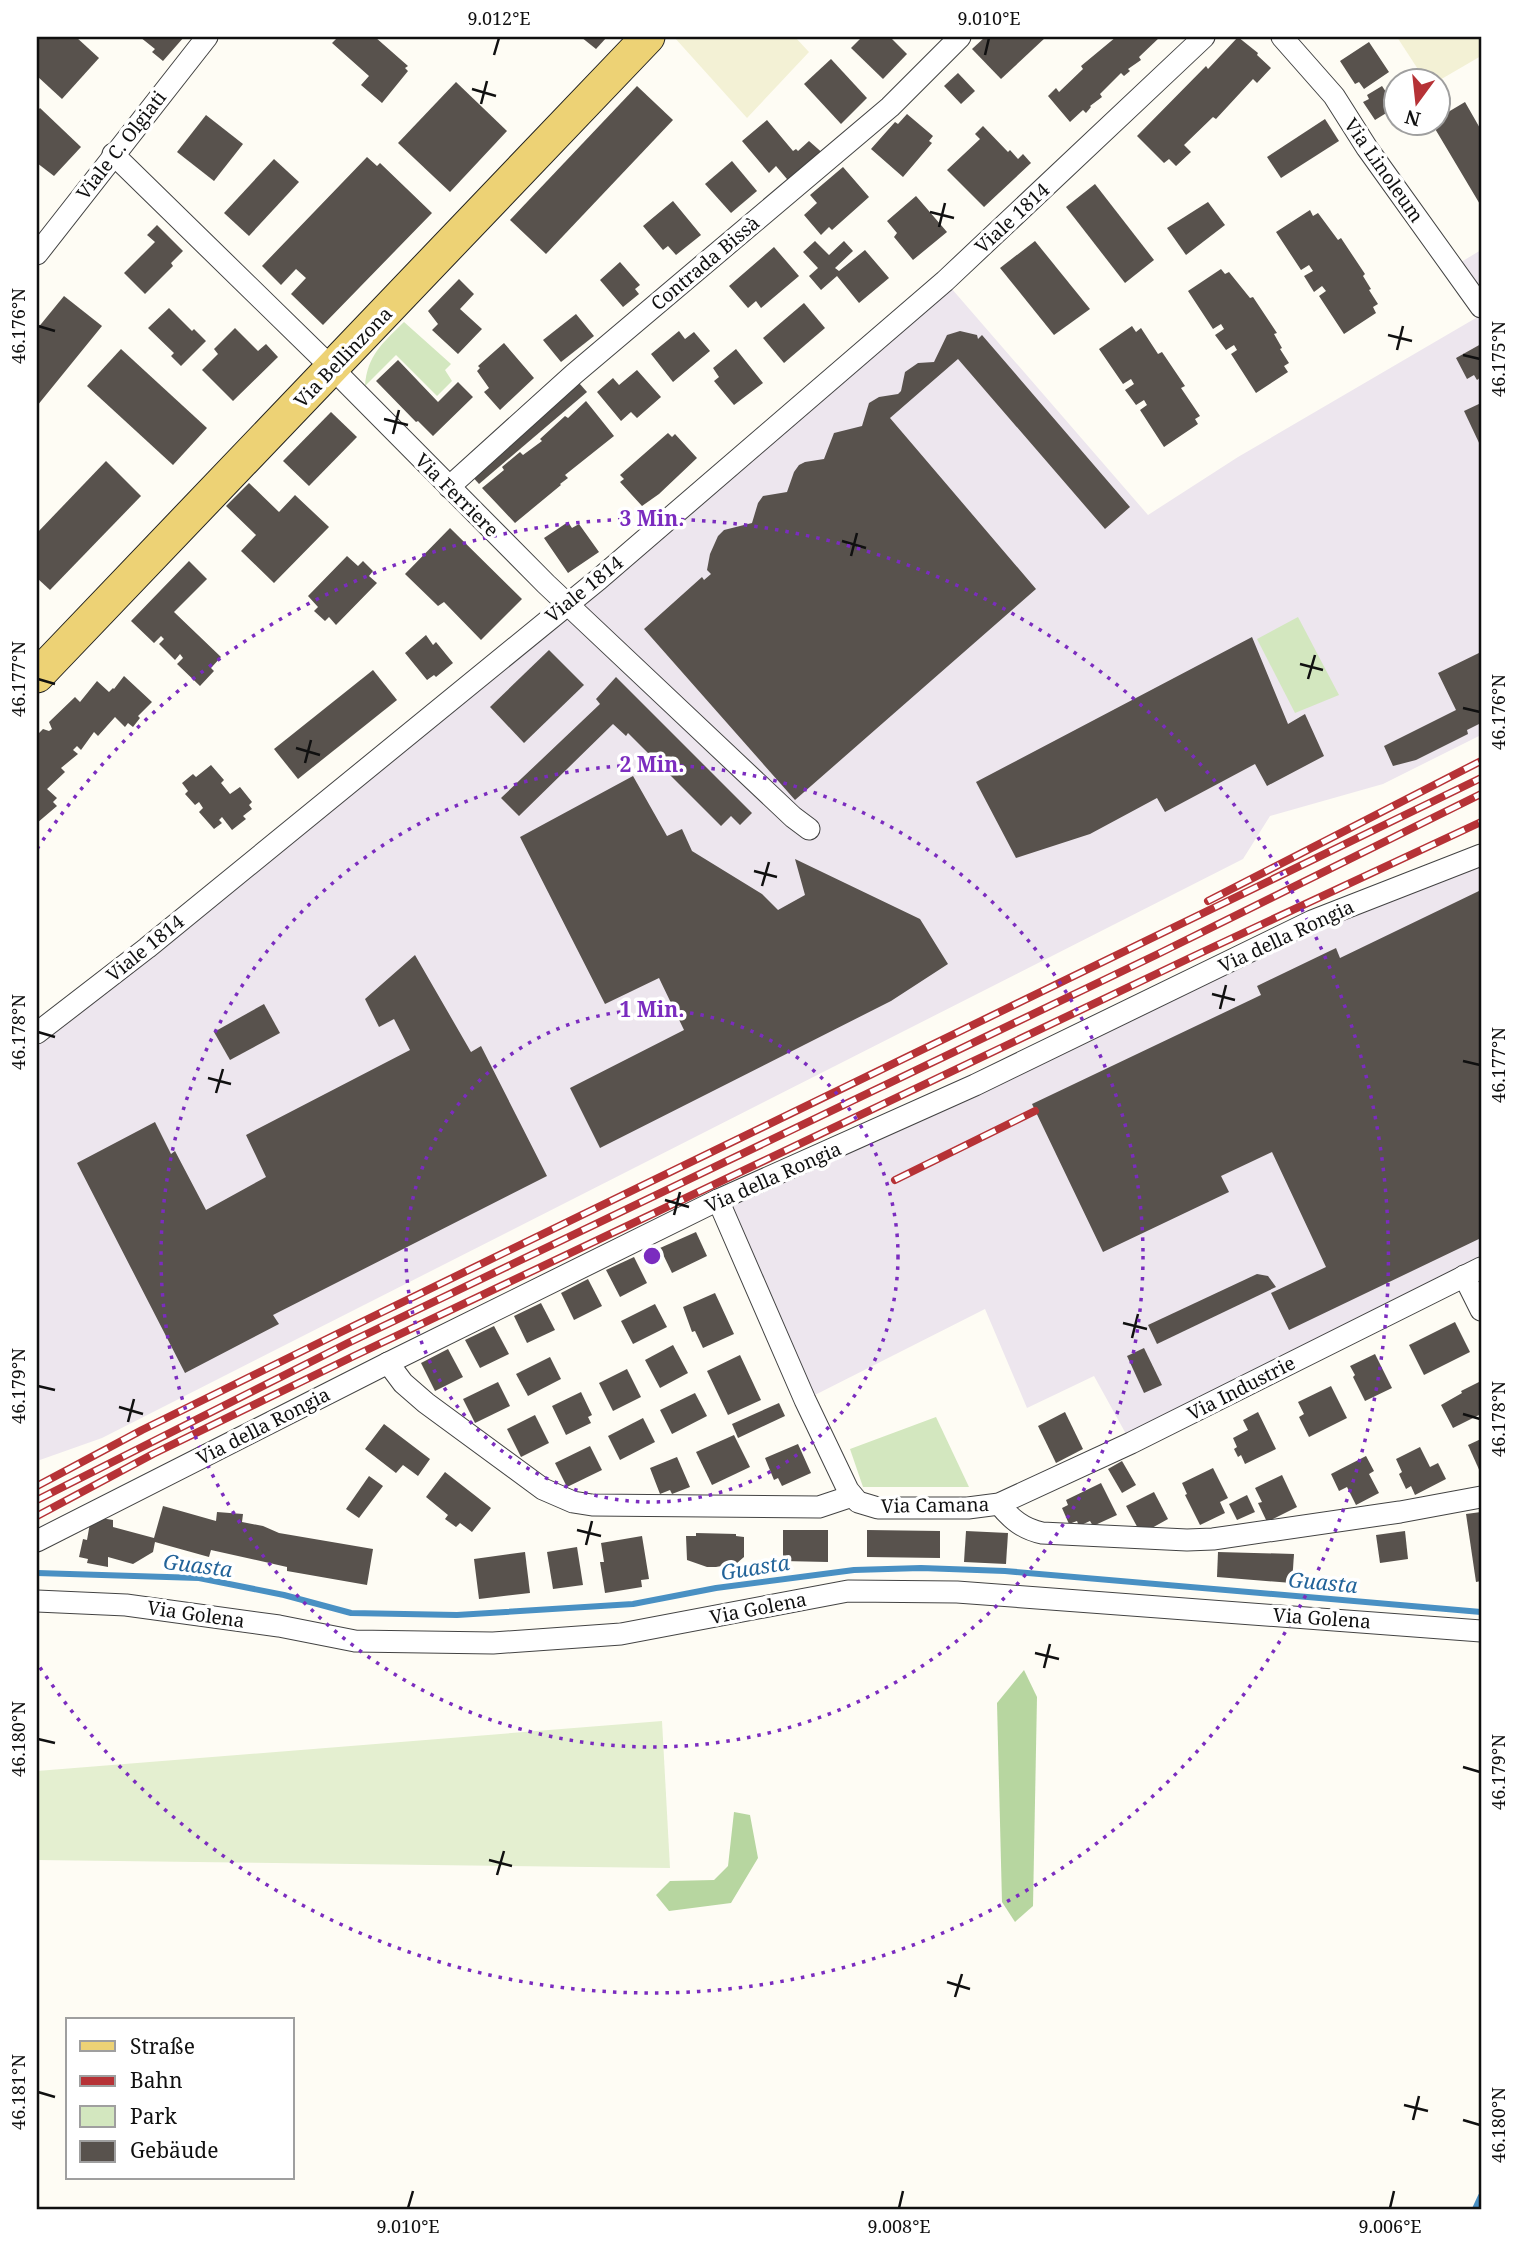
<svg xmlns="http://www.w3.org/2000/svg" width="1518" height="2246" viewBox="0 0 1518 2246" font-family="'Noto Serif',serif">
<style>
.industrial{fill:#ede6ee}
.farmland{fill:#f3f1d5}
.green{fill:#d3e7bf}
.forest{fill:#b7d6a0}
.pitch{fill:#e4efd0}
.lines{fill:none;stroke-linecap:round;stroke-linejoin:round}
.stream{stroke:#4990c3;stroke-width:6}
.building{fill:#58524d}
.minor-casing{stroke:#434343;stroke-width:23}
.primary-casing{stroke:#212121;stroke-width:35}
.minor{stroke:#fff;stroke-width:21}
.primary{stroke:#edd275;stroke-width:33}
.rail-casing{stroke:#b63236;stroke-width:8}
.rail{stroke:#fff;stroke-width:5;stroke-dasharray:16;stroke-linecap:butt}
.ticks{fill:none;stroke:#101010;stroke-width:2.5}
.ring{fill:none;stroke:#7b2cbf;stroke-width:3.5;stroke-dasharray:3.5 7}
.labels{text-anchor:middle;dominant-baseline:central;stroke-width:7;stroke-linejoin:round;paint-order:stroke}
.street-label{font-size:19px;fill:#101010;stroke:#fff}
.water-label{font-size:21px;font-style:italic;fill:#226399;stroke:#fff}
.centre{fill:#7b2cbf;stroke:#fff;stroke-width:3.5}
.ring-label{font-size:21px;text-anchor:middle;font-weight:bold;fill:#7b2cbf;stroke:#fff;stroke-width:7;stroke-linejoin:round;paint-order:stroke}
.neatline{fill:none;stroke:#101010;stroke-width:2.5}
.ticks-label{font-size:18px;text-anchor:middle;fill:#101010}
</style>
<rect width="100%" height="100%" fill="#fefcf4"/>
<g class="industrial">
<polygon points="1481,250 1481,307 1453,267"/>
<polygon points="945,281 1148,515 1238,457 1481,315 1481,735 1383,784 1270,816 1243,859 102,1438 37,1461 37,1033"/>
<polygon points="1481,855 1481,1268 1131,1443 1094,1376 1027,1408 985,1309 805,1400 718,1200"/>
</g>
<g class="farmland">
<polygon points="674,37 795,37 809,52 747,118"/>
<polygon points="1397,37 1481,37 1481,56 1438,81 1425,80"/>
</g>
<g class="green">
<path d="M 404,322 L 451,364 L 445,370 L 452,381 L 437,396 L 396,355 L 365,386 C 367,355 383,343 404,322 Z"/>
<polygon points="1298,617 1339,695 1295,713 1257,639"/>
<polygon points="936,1417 969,1487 863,1487 850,1449"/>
</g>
<g class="forest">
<polygon points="1024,1670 1037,1697 1033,1906 1015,1922 1002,1902 997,1703"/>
<polygon points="734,1812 750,1815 758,1858 731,1903 669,1911 656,1895 670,1881 714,1880 728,1866"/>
</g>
<polygon class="pitch" points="662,1721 670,1868 37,1860 37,1771"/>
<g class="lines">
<g class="stream">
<polyline points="37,1573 199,1578 284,1595 351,1613 457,1615 633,1604 716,1588 854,1570 921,1568 1005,1571 1481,1612"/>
<polyline points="1475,2209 1481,2196"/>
</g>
</g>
<g class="building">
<polygon points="37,37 76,37 99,58 62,99 37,76"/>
<polygon points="140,37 184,37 163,61 152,52 155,49"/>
<polygon points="338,37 375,37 408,66 405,68 408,71 382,103 361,85 369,76 332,43"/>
<polygon points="581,37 607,37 596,49"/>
<polygon points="862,37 890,37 907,54 883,79 851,48"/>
<polygon points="985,37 1046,37 1001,79 972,49"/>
<polygon points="1116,37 1160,37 1139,57 1141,60 1128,69 1130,71 1124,76 1121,73 1100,94 1102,97 1090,106 1091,107 1086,113 1083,110 1070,122 1048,96 1056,88 1059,92 1083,69 1081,66"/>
<polygon points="1238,37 1258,53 1257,55 1271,68 1257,83 1253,79 1216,119 1213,117 1184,145 1191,152 1176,166 1169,159 1164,163 1137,136 1206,66 1208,69"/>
<polygon points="1369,42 1389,72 1364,89 1359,82 1355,84 1340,61"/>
<polygon points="831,59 867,98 841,124 804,84"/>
<polygon points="958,73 975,91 961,104 944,86"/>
<polygon points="456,82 507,131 450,192 398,143"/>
<polygon points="637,86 673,120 546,254 510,220"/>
<polygon points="1382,86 1386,92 1395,87 1396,107 1375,120 1363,102 1369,99 1367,95"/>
<polygon points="1465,102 1481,130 1481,206 1431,122 1438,122 1438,118"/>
<polygon points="40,108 81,147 54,176 37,163 37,111"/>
<polygon points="907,114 933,136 929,141 932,143 903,177 871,149 895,122 898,124"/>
<polygon points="206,115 243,144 214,181 177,152"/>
<polygon points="1325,119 1339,141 1281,178 1267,157"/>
<polygon points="767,120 793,151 796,149 798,151 809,141 826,156 792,185 776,166 769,173 742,141"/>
<polygon points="983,126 1008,152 1010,150 1018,159 1023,154 1031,163 984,207 947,170 980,139 975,134"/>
<polygon points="367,157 377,166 380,163 432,213 323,325 291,294 306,278 296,269 281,285 262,266"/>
<polygon points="274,159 299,182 249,236 224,213"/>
<polygon points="732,161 757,191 731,213 705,184"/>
<polygon points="843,167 869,197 832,230 829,227 821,235 804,215 817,203 810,195"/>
<polygon points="1095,184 1154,260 1125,283 1066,207"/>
<polygon points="916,196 947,232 913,260 894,237 897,233 887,221"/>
<polygon points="673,201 701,235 676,255 668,246 663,250 643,226"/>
<polygon points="1208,202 1225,225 1186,255 1167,228"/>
<polygon points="1310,210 1313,216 1318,213 1338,240 1341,238 1365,274 1363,276 1371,289 1369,290 1378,304 1373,307 1376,313 1344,334 1319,296 1326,291 1322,286 1314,292 1304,276 1313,271 1309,265 1301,270 1276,232"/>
<polygon points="157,225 183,251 171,263 173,266 145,294 124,273 155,242 147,235"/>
<polygon points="815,241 829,255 844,241 853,251 835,268 839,271 865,250 889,278 859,303 837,276 821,290 809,276 818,268 803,252"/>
<polygon points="1035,241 1090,309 1054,335 1000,268"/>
<polygon points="774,247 799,276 761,308 756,301 748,308 729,286"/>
<polygon points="620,262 640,285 635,289 639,294 623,307 600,280"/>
<polygon points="1221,269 1225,274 1229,272 1250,298 1253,297 1277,333 1274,334 1282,348 1280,349 1289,363 1284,366 1288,372 1256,393 1231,354 1237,350 1234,345 1226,350 1215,335 1224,329 1221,324 1213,329 1188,291"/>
<polygon points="459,279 474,294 460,309 482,329 458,354 432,330 438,324 428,311"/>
<polygon points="64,296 102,326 37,406 37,329"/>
<polygon points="804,303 825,328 784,363 763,338"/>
<polygon points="169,308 192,331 194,329 206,341 181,366 171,356 174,353 148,328"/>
<polygon points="576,314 594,336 561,362 543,340"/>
<polygon points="1132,326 1136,332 1141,328 1158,354 1162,352 1185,386 1181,388 1200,416 1195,419 1198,424 1164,447 1140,410 1147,405 1144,400 1136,405 1125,390 1134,384 1131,379 1123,384 1099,349"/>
<polygon points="235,328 258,351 266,344 278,357 233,401 202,370 218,354 214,349"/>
<polygon points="679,331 685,339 694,332 710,351 673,382 651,354"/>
<polygon points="960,331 977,335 978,339 982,335 1130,507 1105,529 958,359 890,418 1036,589 795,800 644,629 702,577 704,580 711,574 707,570 710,554 718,536 724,530 752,523 758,503 763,496 787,492 794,472 799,465 805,462 824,459 834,433 862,426 869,403 879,397 898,394 901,391 905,372 918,363 934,362 947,335"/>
<polygon points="504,343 534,378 500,410 484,392 489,388 477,371 480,368 478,366"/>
<polygon points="1481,344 1481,377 1477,380 1474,375 1467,379 1456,358"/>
<polygon points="121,349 207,428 173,465 87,386"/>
<polygon points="736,349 763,383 734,405 714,381 719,377 713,368"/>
<polygon points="398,360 438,402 458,382 473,397 433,436 418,421 416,422 376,381"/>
<polygon points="637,370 661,397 637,418 631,412 621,421 597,392 613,378 619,385"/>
<polygon points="579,383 587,392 479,484 471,475"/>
<polygon points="586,401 614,436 565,475 568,478 560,484 561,485 515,523 482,488 504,470 502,467 520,452 523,455 542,441 540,439 565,416 568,418"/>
<polygon points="1481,403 1481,447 1464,411"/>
<polygon points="331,412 357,437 309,486 283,461"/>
<polygon points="668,433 672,437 675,434 697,458 659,494 642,506 620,482 624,479 620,475"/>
<polygon points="106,461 141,496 50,590 37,578 37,533"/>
<polygon points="249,483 279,512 295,495 329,527 274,583 241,551 256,535 226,506"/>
<polygon points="568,522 572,528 579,524 599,552 568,573 544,538"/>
<polygon points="450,528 522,599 481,640 444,602 438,606 405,574"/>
<polygon points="347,556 358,566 363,561 373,571 369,576 377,583 336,625 329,617 325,621 314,611 318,607 308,596"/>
<polygon points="189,561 207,579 174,612 221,657 211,668 214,671 200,686 177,664 183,658 180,654 175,660 159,644 164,639 161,636 154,643 131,621"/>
<polygon points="426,635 433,645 436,642 453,663 436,677 434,675 427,680 405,653"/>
<polygon points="1252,637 1288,724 1305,714 1324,756 1267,786 1255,764 1165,812 1157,798 1090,834 1016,858 976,782"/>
<polygon points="549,650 584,685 524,743 490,707"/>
<polygon points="1481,652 1481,723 1467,730 1468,734 1416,760 1393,766 1384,746 1456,710 1438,673"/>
<polygon points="373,670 397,700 298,779 274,749"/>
<polygon points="124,676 152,702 138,716 140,718 133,727 128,723 125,727 115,717 98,736 94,732 81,750 77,746 73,750 78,754 61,768 65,772 47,789 57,798 53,802 57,806 37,823 37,735 43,729 49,731 52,729 49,722 75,697 80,702 97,681 109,692 113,688 114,689"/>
<polygon points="616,677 752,813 740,825 731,816 721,826 628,733 626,736 613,724 519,816 501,798 600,704 596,699"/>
<polygon points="211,765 224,780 221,783 230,794 240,787 252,802 249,805 252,809 243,816 246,819 232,830 222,817 219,820 222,823 214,829 199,812 203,808 199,802 195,805 185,794 188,791 182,783 193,774 196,777"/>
<polygon points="633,776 667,836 682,829 692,851 762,894 778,910 805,895 795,859 920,919 948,964 891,1001 600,1148 570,1088 684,1030 659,978 605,1004 520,837"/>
<polygon points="1481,890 1481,1238 1289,1330 1271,1293 1326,1267 1272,1152 1221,1176 1229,1192 1103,1252 1032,1104 1261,995 1257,986 1336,948 1340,958"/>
<polygon points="415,955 471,1052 481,1046 547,1176 273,1315 279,1324 185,1373 77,1163 155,1122 171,1154 175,1151 206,1210 266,1177 246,1135 410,1050 394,1019 379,1027 365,999"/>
<polygon points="264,1004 280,1033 230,1060 214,1032"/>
<polygon points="696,1232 707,1256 672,1273 660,1248"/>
<polygon points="634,1257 647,1283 620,1297 606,1270"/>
<polygon points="1257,1274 1268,1276 1276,1287 1157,1344 1148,1325"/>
<polygon points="588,1279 602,1306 574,1320 561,1293"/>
<polygon points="715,1293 734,1334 703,1348 695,1331 692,1332 683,1307"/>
<polygon points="541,1303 555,1330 527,1343 514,1316"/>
<polygon points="655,1304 667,1327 633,1344 621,1321"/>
<polygon points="1455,1322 1470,1352 1424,1375 1409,1345"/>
<polygon points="494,1326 509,1354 480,1368 465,1340"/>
<polygon points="673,1345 688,1373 660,1388 645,1360"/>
<polygon points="1144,1348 1162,1385 1144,1393 1127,1356"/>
<polygon points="448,1349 463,1377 435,1391 421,1363"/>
<polygon points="1375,1354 1392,1388 1365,1401 1353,1377 1355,1375 1350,1366"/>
<polygon points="740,1355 761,1400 728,1415 707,1371"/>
<polygon points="550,1357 561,1379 528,1396 516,1374"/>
<polygon points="627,1369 641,1397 613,1411 599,1383"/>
<polygon points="498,1382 510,1406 475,1423 463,1399"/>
<polygon points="1479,1382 1481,1414 1453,1428 1441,1405 1462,1393 1461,1391"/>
<polygon points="1331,1386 1347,1418 1309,1437 1299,1417 1304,1414 1298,1402"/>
<polygon points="581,1392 592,1415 588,1417 591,1423 566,1435 552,1406"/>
<polygon points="695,1393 707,1416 672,1434 660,1410"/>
<polygon points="779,1403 785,1416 738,1438 732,1424"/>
<polygon points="1065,1412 1083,1449 1056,1463 1038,1426"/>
<polygon points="1258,1412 1276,1449 1245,1464 1241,1455 1238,1457 1234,1449 1237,1447 1233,1438 1248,1430 1243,1420"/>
<polygon points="535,1415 549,1443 521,1457 507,1429"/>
<polygon points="643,1418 655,1442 620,1460 608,1436"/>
<polygon points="384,1424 430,1459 418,1476 403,1465 396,1473 365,1449"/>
<polygon points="734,1435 750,1467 712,1485 696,1452"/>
<polygon points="1481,1439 1481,1474 1468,1445"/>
<polygon points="798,1444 811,1473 782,1486 778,1478 774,1480 765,1458"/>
<polygon points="590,1446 602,1470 567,1487 555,1463"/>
<polygon points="1420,1447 1430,1467 1438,1463 1446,1479 1415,1495 1411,1486 1406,1489 1399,1474 1402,1472 1396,1459"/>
<polygon points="1366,1456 1374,1471 1369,1474 1379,1493 1356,1505 1347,1487 1339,1491 1331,1474"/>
<polygon points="677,1457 690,1487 672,1494 670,1490 660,1494 650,1468"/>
<polygon points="1122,1461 1136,1485 1122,1493 1108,1469"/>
<polygon points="1213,1468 1228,1498 1220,1502 1225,1513 1200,1525 1185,1495 1187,1494 1182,1483"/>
<polygon points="445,1472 491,1508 472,1532 460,1523 456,1527 445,1519 448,1515 426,1497"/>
<polygon points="1282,1475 1297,1507 1267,1522 1258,1503 1262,1502 1255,1488"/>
<polygon points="369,1476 383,1486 359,1518 346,1509"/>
<polygon points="1101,1483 1117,1515 1093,1526 1090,1521 1079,1526 1077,1521 1069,1524 1062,1508 1068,1505 1066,1500"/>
<polygon points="1154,1492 1168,1519 1141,1534 1126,1506"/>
<polygon points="1247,1495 1255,1512 1237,1520 1229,1504"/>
<polygon points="163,1506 216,1521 217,1512 243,1514 242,1522 263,1526 279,1533 373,1549 367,1585 287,1571 287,1567 211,1550 209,1557 155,1542 153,1552 133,1564 108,1557 108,1567 87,1563 88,1559 79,1557 83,1539 87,1540 90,1523 95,1517 113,1520 113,1527 154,1538"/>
<polygon points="1481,1512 1481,1581 1476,1582 1466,1514"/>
<polygon points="783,1530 828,1530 828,1562 783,1561"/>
<polygon points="867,1530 940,1531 940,1558 867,1557"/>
<polygon points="966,1531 1008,1533 1006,1564 964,1562"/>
<polygon points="1405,1531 1408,1559 1380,1563 1376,1535"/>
<polygon points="696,1533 736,1534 736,1536 744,1537 744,1557 737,1563 716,1567 707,1567 687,1560 686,1536 696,1536"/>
<polygon points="642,1536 649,1579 641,1580 642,1587 605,1593 600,1562 604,1562 601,1543"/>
<polygon points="577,1547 583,1585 553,1589 547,1552"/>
<polygon points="525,1552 530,1593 479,1599 474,1559"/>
<polygon points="1218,1552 1294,1554 1292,1583 1217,1577"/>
</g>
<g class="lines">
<defs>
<g id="minor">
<polyline points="1282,37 1334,96 1367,148 1481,307"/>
<polyline points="113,154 332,368 546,584 793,817 809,829"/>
<polyline points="37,254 207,37"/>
<polyline points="449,487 574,374 890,107 960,37"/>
<polyline points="37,1033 147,948 599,579 945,281 1204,37"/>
<polyline points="718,1200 805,1400 848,1490 858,1502 878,1508 968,1508 999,1504 1131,1443 1481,1268"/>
<polyline points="1464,1276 1481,1310"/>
<polyline points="388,1363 403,1383 426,1403 543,1489 573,1502 592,1505 819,1507 852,1496"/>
<path d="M 999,1504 C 1011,1519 1023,1529 1042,1533 L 1187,1540 L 1213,1539 L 1400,1512 L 1481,1497"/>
<polyline points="37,1541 388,1363 718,1200 975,1085 1312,921 1481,855"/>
<polyline points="37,1601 126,1605 279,1626 355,1641 493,1643 621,1634 848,1591 957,1592 1481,1631"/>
</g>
<polyline id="primary" points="37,676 648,37"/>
</defs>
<use href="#minor" class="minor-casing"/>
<use href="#primary" class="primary-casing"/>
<use href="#minor" class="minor"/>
<use href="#primary" class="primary"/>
<defs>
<g id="rail">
<polyline points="1208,901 1481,761"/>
<polyline points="895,1180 1035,1111"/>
<polyline points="37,1486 142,1430 337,1334 1481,778"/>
<polyline points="37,1500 348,1343 1158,954 1481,794"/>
<polyline points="37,1516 153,1454 354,1356 1194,956 1481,822"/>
</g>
</defs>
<use href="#rail" class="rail-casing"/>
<use href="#rail" class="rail"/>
</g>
<path class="ticks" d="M 494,55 L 499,38M 985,55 L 989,38M 472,89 L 496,96M 481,104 L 487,81M 930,212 L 954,218M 939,227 L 945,203M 38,326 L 55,331M 1388,335 L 1412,341M 1397,350 L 1403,326M 1463,355 L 1480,359M 384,419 L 408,425M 393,434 L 399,410M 842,541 L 866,548M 851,556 L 857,533M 1300,664 L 1323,670M 38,679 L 55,684M 1308,679 L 1315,655M 1463,708 L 1480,712M 296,748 L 320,755M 305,763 L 311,740M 754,871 L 777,877M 762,886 L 769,862M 1212,994 L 1235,1000M 1220,1009 L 1226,985M 38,1032 L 55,1037M 1463,1061 L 1480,1065M 208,1078 L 231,1084M 216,1093 L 223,1069M 665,1200 L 689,1207M 674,1215 L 680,1192M 1123,1323 L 1147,1329M 1132,1338 L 1138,1314M 38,1386 L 55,1390M 119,1407 L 143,1414M 1463,1414 L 1480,1419M 128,1422 L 134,1399M 577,1530 L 601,1536M 586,1545 L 592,1521M 1035,1653 L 1059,1659M 1044,1668 L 1050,1644M 38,1739 L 55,1743M 1463,1767 L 1480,1772M 489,1860 L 512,1866M 497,1875 L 504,1851M 947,1982 L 970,1989M 955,1997 L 962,1974M 38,2092 L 55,2097M 1404,2105 L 1428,2111M 1413,2120 L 1419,2096M 1463,2120 L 1480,2125M 408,2208 L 413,2191M 899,2208 L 903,2191M 1390,2208 L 1394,2191"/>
<g class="ring">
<circle cx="652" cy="1256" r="246"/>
<circle cx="652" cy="1256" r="491"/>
<path d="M37 849A737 737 0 1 1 37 1663"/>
</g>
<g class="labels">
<g class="street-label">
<text transform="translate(121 145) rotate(-52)">Viale C. Olgiati</text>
<text transform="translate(1384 170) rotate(55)">Via Linoleum</text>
<text transform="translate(1012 218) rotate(-43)">Viale 1814</text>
<text transform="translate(705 263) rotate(-40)">Contrada Bissà</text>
<text transform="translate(343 357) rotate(-46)">Via Bellinzona</text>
<text transform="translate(457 495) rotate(45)">Via Ferriere</text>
<text transform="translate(584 589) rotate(-39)">Viale 1814</text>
<text transform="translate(1286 936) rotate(-25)">Via della Rongia</text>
<text transform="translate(145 948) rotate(-39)">Viale 1814</text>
<text transform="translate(773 1177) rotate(-24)">Via della Rongia</text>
<text transform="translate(1241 1388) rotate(-27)">Via Industrie</text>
<text transform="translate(263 1426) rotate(-27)">Via della Rongia</text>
<text transform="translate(935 1505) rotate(-1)">Via Camana</text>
<text transform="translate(758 1608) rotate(-11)">Via Golena</text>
<text transform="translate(196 1614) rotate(8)">Via Golena</text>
<text transform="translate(1322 1618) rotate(4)">Via Golena</text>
</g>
<g class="water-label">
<text transform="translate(198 1565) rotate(7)">Guasta</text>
<text transform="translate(755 1567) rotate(-9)">Guasta</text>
<text transform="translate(1323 1582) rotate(5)">Guasta</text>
</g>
</g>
<circle cx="652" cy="1256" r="10" class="centre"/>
<g class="ring-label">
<text x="652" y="526">3 Min.</text>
<text x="652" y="772">2 Min.</text>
<text x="652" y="1017">1 Min.</text>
</g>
<rect width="1518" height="2246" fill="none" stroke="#ffffff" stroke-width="77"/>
<rect x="66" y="2018" width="228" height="161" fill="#ffffff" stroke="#9f9f9f" stroke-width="2"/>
<rect x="80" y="2041" width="35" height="10" fill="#edd275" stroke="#9f9f9f" stroke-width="2"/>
<text x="130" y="2054" font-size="21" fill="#101010">Straße</text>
<rect x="80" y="2076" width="35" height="10" fill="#b63236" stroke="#9f9f9f" stroke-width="2"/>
<text x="130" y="2088" font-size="21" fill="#101010">Bahn</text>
<rect x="80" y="2106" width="35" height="21" fill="#d3e7bf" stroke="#9f9f9f" stroke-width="2"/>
<text x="130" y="2124" font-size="21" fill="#101010">Park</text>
<rect x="80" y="2141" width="35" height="21" fill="#58524d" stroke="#9f9f9f" stroke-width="2"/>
<text x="130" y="2158" font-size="21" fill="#101010">Gebäude</text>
<g transform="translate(1417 102) rotate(195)"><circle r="33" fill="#ffffff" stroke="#9f9f9f" stroke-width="2"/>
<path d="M0-5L12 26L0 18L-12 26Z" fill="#b63236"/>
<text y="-10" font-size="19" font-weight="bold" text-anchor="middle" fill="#101010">N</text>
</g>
<rect x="38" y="38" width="1442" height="2170" class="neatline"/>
<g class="ticks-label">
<text x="499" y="25">9.012°E</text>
<text x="989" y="25">9.010°E</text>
<text transform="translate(19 326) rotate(-90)" y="6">46.176°N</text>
<text transform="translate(1499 359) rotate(-90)" y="6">46.175°N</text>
<text transform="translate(19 679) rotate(-90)" y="6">46.177°N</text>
<text transform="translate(1499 712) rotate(-90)" y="6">46.176°N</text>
<text transform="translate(19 1032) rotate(-90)" y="6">46.178°N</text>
<text transform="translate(1499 1065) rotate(-90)" y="6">46.177°N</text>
<text transform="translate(19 1386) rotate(-90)" y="6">46.179°N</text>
<text transform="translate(1499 1419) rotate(-90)" y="6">46.178°N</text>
<text transform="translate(19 1739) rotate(-90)" y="6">46.180°N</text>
<text transform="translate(1499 1772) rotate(-90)" y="6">46.179°N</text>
<text transform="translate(19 2092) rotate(-90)" y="6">46.181°N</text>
<text transform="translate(1499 2125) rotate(-90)" y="6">46.180°N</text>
<text x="408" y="2233">9.010°E</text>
<text x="899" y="2233">9.008°E</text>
<text x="1390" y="2233">9.006°E</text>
</g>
</svg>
